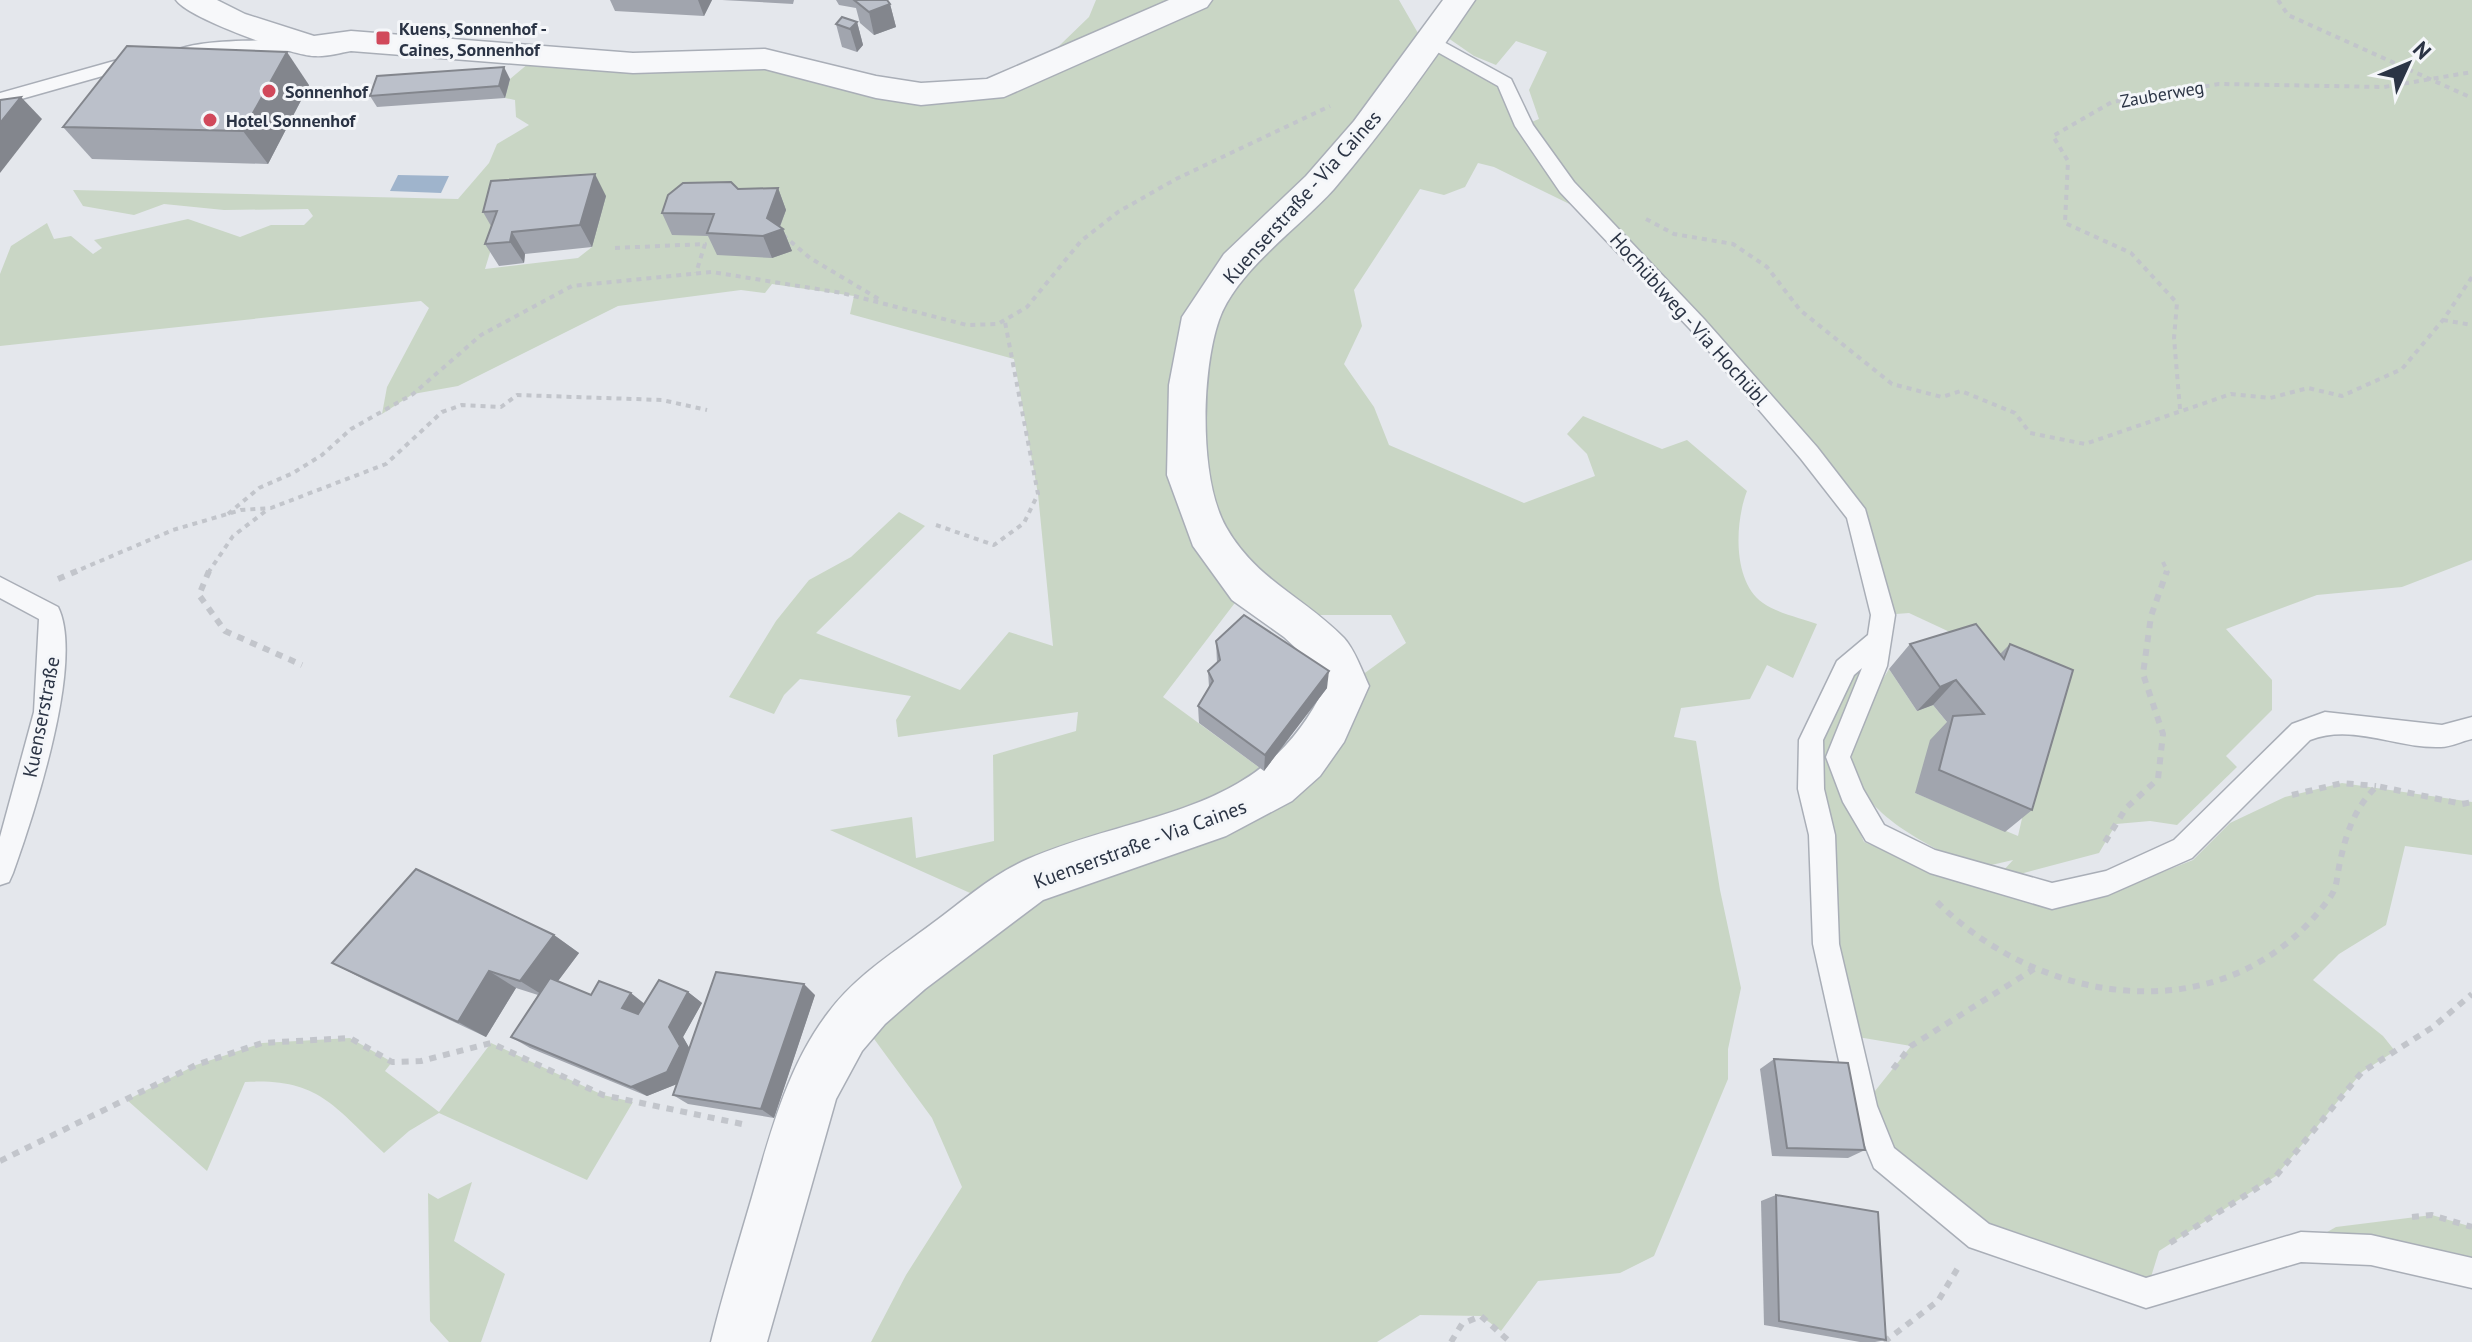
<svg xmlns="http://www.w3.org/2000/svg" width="2472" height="1342" viewBox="0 0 2472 1342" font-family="'PT Sans',sans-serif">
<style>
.green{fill:#c9d6c5;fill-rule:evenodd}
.water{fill:#9fb4cc}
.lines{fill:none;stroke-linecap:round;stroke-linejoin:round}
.service-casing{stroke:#a9aeb7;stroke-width:3}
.minor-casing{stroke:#a9aeb7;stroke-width:3}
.path-far1{stroke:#c2c5cb;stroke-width:4;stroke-dasharray:5 5;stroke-linecap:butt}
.path{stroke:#c2c5cb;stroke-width:6;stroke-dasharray:7 7;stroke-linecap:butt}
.service{fill:#f7f8fa;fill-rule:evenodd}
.minor{fill:#f7f8fa;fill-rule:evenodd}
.wall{fill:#a1a5ae}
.shaded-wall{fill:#83868d}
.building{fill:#bbc0ca;stroke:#83868d;stroke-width:2}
.poi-dot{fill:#d1495b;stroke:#f4f6f9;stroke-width:3}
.labels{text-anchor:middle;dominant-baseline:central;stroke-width:6;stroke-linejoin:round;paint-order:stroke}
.far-poi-label{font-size:18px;font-weight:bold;fill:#2b3445;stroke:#f4f6f9;text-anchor:start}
.far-street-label{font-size:18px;fill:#2b3445;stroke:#f4f6f9}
.street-label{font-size:20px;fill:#2b3445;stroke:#f4f6f9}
</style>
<rect width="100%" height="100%" fill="#e4e7ec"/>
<g class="green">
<path d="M 1096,0 L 1399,0 L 1426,47 L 1431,41 L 1505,83 L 1524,125 L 1539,119 L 1529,90 L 1547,52 L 1516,41 L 1496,65 L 1474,56 L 1438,31 L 1459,0 L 2472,0 L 2472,560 L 2402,587 L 2317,595 L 2226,629 L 2272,680 L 2272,710 L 2226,756 L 2237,767 L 2177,825 L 2150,821 L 2116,824 L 2099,853 L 1994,881 L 2013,860 L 1974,869 C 1922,840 1831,805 1856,728 C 1862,708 1878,688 1889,669 L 1917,711 L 1933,705 L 1960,738 L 1915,793 L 2018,836 L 2041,735 L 2025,667 L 1909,613 L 1883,615 L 1857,515 L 1596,217 L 1494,167 L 1478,163 L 1465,187 L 1444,195 L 1420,189 L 1354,290 L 1362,326 L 1344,364 L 1374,407 L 1389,445 L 1524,503 L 1595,476 L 1587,454 L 1567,434 L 1583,416 L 1662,449 L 1687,440 L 1747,491 C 1735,522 1732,581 1763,603 C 1777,613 1801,618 1817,624 L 1793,678 L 1767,665 L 1750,699 L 1681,708 L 1674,737 L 1696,741 L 1720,890 L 1741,988 L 1728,1049 L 1728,1079 L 1654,1256 L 1620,1273 L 1538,1281 L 1501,1331 L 1481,1316 L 1420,1315 L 1377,1342 L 871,1342 L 906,1275 L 962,1187 L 932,1118 L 858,1017 L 979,897 L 830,830 L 912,817 L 916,858 L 994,841 L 993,755 L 1076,731 L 1078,712 L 898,737 L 896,720 L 911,696 L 800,679 L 784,695 L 774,714 L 729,697 L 776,621 L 809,580 L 851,557 L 899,512 L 925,526 L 816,633 L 960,690 L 1009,632 L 1053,646 L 1038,494 L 1014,359 L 850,314 L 854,296 L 772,284 L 765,293 L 741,290 L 618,306 L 458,386 L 413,394 L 382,414 L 387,387 L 429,308 L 421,301 L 0,346 L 0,274 L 11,246 L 47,223 L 54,239 L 71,236 L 93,254 L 102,248 L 94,240 L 188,219 L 240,237 L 271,225 L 304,225 L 313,216 L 308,209 L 224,210 L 164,204 L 134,215 L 83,206 L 73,190 L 458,199 L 489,163 L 497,144 L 529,125 L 516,117 L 515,100 L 505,98 L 510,79 L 535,58 L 731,58 L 898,91 L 1031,73 L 1089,17 ZM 505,203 L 592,247 L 578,258 L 485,269 ZM 1247,587 L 1286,615 L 1391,615 L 1406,643 L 1347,686 L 1264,771 L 1163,697 Z"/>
<polygon points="1879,640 1854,712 1844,796 1864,842 1935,871 2102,896 2193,860 2230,823 2285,797 2342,783 2472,802 2472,855 2405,846 2386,925 2339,954 2313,980 2383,1036 2395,1051 2362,1072 2276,1176 2159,1251 2146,1293 1980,1236 1884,1158 1863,1106 1911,1046 1846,1035 1826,944 1822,722 1845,668"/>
<path d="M 350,1038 L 392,1062 L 385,1071 L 439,1112 L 491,1043 L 603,1095 L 633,1102 L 587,1180 L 439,1113 L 409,1131 L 384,1153 C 333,1106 319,1078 245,1082 L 207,1171 L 127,1100 L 196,1065 L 262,1043 Z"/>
<polygon points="472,1182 454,1241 505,1274 481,1342 449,1342 430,1321 428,1193 438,1199"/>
<polygon points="2432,1215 2472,1227 2472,1273 2301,1247 2336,1227"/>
</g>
<polygon class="water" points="398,175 449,176 441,193 390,191"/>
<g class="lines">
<defs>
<g id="service">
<path d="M 1431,35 L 1511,79 L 1533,125 L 1574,182 L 1704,319 L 1817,447 L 1865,509 L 1895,615 L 1887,666 L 1850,757 L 1863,789 L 1884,825 L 1935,850 L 2052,883 L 2106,871 L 2174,840 L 2292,724 L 2325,712 L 2442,725 L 2472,717 L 2472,739 C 2462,741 2451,747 2441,747 C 2397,749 2353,723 2310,740 L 2192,858 L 2108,895 L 2052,909 L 1930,873 L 1866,841 L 1843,802 L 1826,757 L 1862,668 L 1854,675 L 1823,740 L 1824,789 L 1835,835 L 1839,944 L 1877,1106 L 1894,1148 L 1989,1224 L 2146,1278 L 2301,1232 L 2371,1235 L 2472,1258 L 2472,1288 L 2371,1265 L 2301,1262 L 2146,1308 L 1969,1247 L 1874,1168 L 1849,1106 L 1813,944 L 1809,835 L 1798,789 L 1799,740 L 1837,661 L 1868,635 L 1871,615 L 1847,518 L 1801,459 L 1690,329 L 1560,192 L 1515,126 L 1498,86 L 1425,45 L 1425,37 Z"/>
<path d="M 307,40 L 313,42 L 313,50 L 224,53 L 180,60 L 171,54 C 187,37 281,41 307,40 Z"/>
<polygon points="139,54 145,56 145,64 0,105 0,93"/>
<path d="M 0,577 L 58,607 C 85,661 33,817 13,873 L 9,882 L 0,885 L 0,837 L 34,712 L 39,619 L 0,598 Z"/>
</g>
<g id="minor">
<path d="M 176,0 L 217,0 L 245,14 L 314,36 L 351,31 L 633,53 L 765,49 L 876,76 L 921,83 L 987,79 L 1169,0 L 1212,0 L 1207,7 L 1004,97 L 921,105 L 876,98 L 765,69 L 633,73 L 351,51 C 339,53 326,57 314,56 C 290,55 188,18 176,0 Z"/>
<path d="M 1443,0 L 1475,0 C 1431,65 1385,129 1334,189 C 1300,227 1236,271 1219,320 C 1201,372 1199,479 1226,527 C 1256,580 1304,597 1344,638 C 1355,650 1362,671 1369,686 L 1344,742 L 1320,776 L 1292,801 L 1226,836 L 1043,900 L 925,989 L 885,1024 L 862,1051 L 836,1099 L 767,1342 L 711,1342 C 723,1293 738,1245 752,1197 C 770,1134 788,1065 828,1013 C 856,975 896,951 933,923 C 964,900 993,874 1028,859 C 1144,809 1264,817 1325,686 L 1316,667 L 1284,637 L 1232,600 L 1193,546 L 1167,475 L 1169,385 L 1182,317 L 1224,254 L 1306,176 L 1354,121 Z"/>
</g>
</defs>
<use href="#service" class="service-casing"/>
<use href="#minor" class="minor-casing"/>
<g class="path-far1">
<polyline points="2278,0 2288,15 2472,98"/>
<polyline points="1646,219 1674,234 1733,244 1767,267 1800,310 1892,384 1942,397 1961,391 2015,413 2030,433 2085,444 2231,394 2270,398 2308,388 2342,396 2402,369 2443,320 2472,277"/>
<polyline points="783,235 810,258 882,301"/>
<polyline points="615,248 705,244 696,273"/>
<polyline points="2443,320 2472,325"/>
<polyline points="2180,409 2174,338 2177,303 2131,253 2065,223 2068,161 2053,136 2112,102 2219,84 2384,87 2472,72"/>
<polyline points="228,514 259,488 293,473 322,455 351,429 413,394 481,335 572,286 712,272 842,293 967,325 998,324 1027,307 1081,241 1118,212 1176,179 1330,106"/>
<polyline points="936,525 994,545 1024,523 1038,494 1005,322"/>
<polyline points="2163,562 2168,573"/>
<polyline points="72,573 173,530 241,510 271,508 386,464 442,412 462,405 501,407 517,395 662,400 707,410"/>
<polyline points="208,573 233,536 267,510"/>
</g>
<g class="path">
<polyline points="209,571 199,595 225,631 302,665"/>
<polyline points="58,579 77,571"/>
<polyline points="2292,795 2342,783 2376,786"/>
<polyline points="2105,842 2126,808 2158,779 2163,734 2143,674 2151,616 2167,571"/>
<path d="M 1937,902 C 2046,1010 2233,1034 2331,896 C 2337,887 2337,877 2339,867 C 2345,836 2354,808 2377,786 L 2462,804 L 2472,802"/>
<polyline points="1893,1069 1911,1046 2034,969"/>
<polyline points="0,1161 196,1065 262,1043 350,1038 392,1062 421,1061 491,1043 603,1095 742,1124"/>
<polyline points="2412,1217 2432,1215 2472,1227"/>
<polyline points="2170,1243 2276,1176 2362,1072 2433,1027 2472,994"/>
<polyline points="1451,1342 1462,1324 1481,1316 1510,1342"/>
<polyline points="1884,1342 1938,1301 1959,1266"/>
</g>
<use href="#service" class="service"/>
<use href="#minor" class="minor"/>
</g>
<g class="wall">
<polygon points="610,0 712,0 704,16 615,11"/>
<polygon points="722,0 794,0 793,4"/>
<polygon points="836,0 887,0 890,4 896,27 874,35 860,23 856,8 839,5"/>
<polygon points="857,22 863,45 857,52 842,47 836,24"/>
<polygon points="510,79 505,98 377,107 370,96"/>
<polygon points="309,85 268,164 92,159 63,127"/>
<polygon points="778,188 786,210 780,227 783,229 792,251 772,258 717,255 708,236 672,235 662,213 738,189"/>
<polygon points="606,196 592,247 525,254 524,263 499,266 485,244 491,226 483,212"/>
<polygon points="1216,641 1327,688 1264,771 1199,723 1198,706 1209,687 1208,671 1217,663"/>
<polygon points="1910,644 2000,654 2010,644 2032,810 2005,832 1915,793 1930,740 1947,722 1933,705 1917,711 1889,669"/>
<polygon points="554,935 579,953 558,981 591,995 645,1004 688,992 702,1003 683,1037 689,1048 815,995 774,1118 688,1104 673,1095 677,1084 647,1096 530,1048 511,1037 538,995 516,988 486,1037 365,980 332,963"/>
<polygon points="1774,1059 1865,1150 1848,1158 1772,1156 1760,1069"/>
<polygon points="1776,1195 1886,1340 1875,1342 1860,1342 1764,1325 1761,1201"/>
</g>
<g class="shaded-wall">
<polygon points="698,0 712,0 704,16"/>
<polygon points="890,4 896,27 874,35 869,12"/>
<polygon points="857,22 863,45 857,52 850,29"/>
<polygon points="287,52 309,85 268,164 243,131"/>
<polygon points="504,67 510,79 505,98 499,86"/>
<polygon points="21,97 42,119 0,173 0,123"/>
<polygon points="595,174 606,196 592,247 580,225"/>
<polygon points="778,188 786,210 778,231 783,229 792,251 772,258 763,236 767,218"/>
<polygon points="512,232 525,254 524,263 510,242"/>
<polygon points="1329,671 1327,688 1264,771 1265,755"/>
<polygon points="1956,680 1933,705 1917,711 1940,687"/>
<polygon points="554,935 579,953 546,997 520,981"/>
<polygon points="489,971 516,988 486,1037 458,1022"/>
<polygon points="804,984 815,995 774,1118 761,1109"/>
<polygon points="688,992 702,1003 683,1037 694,1056 682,1082 647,1096 631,1087"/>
<polygon points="631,993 646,1005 638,1019 622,1008"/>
</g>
<g class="building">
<polygon points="854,0 887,0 890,4 869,12"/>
<polygon points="842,17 857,22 850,29 836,24"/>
<polygon points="127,46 287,52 243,131 63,127"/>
<polygon points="504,67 499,86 370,96 377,76"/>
<polygon points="21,97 0,123 0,100"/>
<polygon points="595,174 580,225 512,232 510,242 485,244 497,211 483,212 491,181"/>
<polygon points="731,182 738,189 778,188 767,218 783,229 763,236 707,233 714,214 662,213 668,195 683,183"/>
<polygon points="1244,615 1329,671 1265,755 1198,706 1213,681 1208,671 1220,660 1216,641"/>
<polygon points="1976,624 2004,659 2010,644 2073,670 2032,810 1939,770 1953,716 1984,714 1956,680 1940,687 1910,644"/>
<polygon points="416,869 554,935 520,981 489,971 458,1022 332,963"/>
<polygon points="716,972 804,984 761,1109 673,1095"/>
<polygon points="550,978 591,995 599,981 631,993 622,1008 638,1014 659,980 688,992 669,1027 680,1046 667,1072 631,1087 511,1037"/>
<polygon points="1774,1059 1848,1063 1865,1150 1787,1148"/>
<polygon points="1776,1195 1878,1212 1886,1340 1779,1321"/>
</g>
<g class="poi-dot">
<rect x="375" y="30" width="16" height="16" rx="4"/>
<circle cx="269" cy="91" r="8"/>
<circle cx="210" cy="120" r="8"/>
</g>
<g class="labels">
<g class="far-poi-label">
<text x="399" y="28">Kuens, Sonnenhof -<tspan x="399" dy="21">Caines, Sonnenhof</tspan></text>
<text x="285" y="91">Sonnenhof</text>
<text x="226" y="120">Hotel Sonnenhof</text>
</g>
<g class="far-street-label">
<text transform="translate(2162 94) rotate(-10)">Zauberweg</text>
</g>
<g class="street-label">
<text transform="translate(1302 197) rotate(-48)">Kuenserstraße - Via Caines</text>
<text transform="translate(1689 319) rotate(48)">Hochüblweg - Via Hochübl</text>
<text transform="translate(41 717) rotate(-79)">Kuenserstraße</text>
<text transform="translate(1140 844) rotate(-20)">Kuenserstraße - Via Caines</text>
</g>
</g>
<g transform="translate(2408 64) rotate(46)" stroke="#f4f6f9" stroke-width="6" paint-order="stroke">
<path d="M0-6L14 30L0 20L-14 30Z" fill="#2b3445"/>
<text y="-12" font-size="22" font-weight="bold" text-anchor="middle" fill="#2b3445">N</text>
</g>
</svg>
